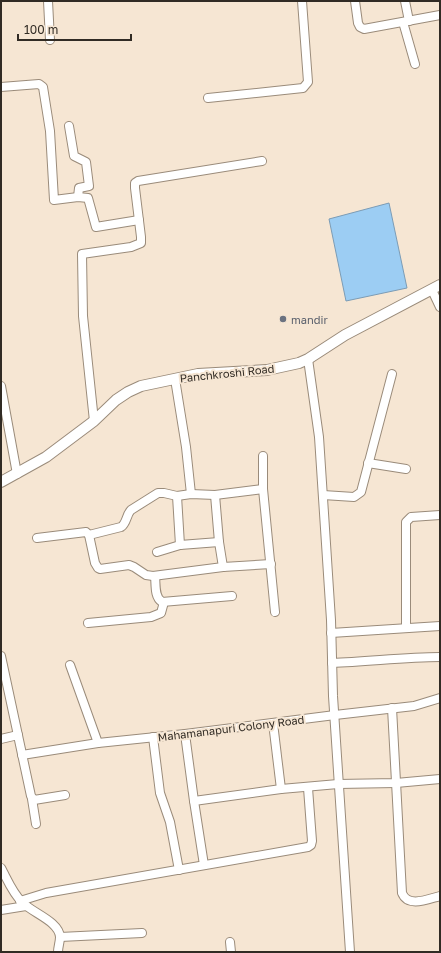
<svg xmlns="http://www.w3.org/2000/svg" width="441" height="953" viewBox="0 0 441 953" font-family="'Golos Text',sans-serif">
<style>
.water{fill:#9ccdf3;stroke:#7c9cb5}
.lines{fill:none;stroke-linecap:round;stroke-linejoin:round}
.minor-casing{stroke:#9a8b7a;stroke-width:10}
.tertiary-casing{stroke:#9a8b7a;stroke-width:12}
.minor{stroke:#fff;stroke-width:8}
.tertiary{stroke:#fff;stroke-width:10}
.worship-dot{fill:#6b7280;stroke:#f6e6d3;stroke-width:1.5}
.labels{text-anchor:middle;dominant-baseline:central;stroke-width:4;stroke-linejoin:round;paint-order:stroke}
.worship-label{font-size:11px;fill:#5b616d;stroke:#f6e6d3;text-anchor:start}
.street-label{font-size:11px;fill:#312b24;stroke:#f6e6d3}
</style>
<rect width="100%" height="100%" fill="#f6e6d3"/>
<polygon class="water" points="389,203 407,288 346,301 329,219"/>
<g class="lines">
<defs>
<g id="minor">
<polyline points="48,1 50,40"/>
<polyline points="355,1 358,23 360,27 364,29 440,15"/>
<polyline points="405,1 409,21"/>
<polyline points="403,22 415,64"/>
<polyline points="1,87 39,84 43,87 50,131 54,200 78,197 88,198 96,227 139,220"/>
<polyline points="208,98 303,88 308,82 302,1"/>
<polyline points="69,126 74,156 86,162 89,186 79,188 78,197"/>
<polyline points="432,290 440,307"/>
<polyline points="308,359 319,437 331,620 333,696 350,952"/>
<polyline points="175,379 186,447 191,494"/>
<polyline points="1,386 17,474"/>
<polyline points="94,421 83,316 82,254 131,247 141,243 141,237 135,188 135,183 138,181 262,161"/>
<polyline points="263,456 263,489 275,612"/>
<polyline points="368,463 406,469"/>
<polyline points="215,495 219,542 223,567"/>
<polyline points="323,495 354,497 361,492 392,374"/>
<polyline points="177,496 180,545"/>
<path d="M 89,535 L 121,527 C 127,523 126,515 131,510 L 158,493 L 164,493 L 177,496 L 191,494 L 215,495 L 263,489"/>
<polyline points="37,538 86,532 89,535 95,563 98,568 100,569 129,565 134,567 146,575 153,576 223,567 271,564"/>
<polyline points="157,552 180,545 219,542"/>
<path d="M 155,576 C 156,584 154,597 162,602 L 232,596"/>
<polyline points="88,623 151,617 161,613 164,602"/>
<polyline points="406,628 406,522 411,517 440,515"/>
<polyline points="331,633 440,626"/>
<polyline points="1,656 31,796 34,800 65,795"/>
<path d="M 332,663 C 368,662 404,657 440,657"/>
<polyline points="70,665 98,743"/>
<path d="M 392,708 L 402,893 C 408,908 428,899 440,896"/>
<polyline points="273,723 281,789"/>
<polyline points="185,734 194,801 204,865"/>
<polyline points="153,737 160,793 170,822 179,870"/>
<polyline points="1,739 18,735"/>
<polyline points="22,755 98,743 185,734 335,715 414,706 440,698"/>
<polyline points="32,799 36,824"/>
<polyline points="194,801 281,789 338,784 396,783 440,779"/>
<path d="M 1,868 C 7,879 13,894 22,902 C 32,913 59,921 60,937 C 60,942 58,947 58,952"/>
<polyline points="20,901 46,893 308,847 311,845 312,841 308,788"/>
<polyline points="1,910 26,906"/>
<polyline points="60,937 142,933"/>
<polyline points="230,942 231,952"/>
</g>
<polyline id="tertiary" points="1,482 46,457 94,421 116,400 128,392 141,386 198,374 267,370 299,363 308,359 345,335 440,285"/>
</defs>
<use href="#minor" class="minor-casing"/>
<use href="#tertiary" class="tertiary-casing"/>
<use href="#minor" class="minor"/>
<use href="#tertiary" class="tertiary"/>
</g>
<circle class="worship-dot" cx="283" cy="319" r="4"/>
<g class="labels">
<g class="worship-label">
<text x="291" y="319">mandir</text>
</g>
<g class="street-label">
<text transform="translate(227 373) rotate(-6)">Panchkroshi Road</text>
<text transform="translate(231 728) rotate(-7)">Mahamanapuri Colony Road</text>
</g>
</g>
<rect width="441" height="953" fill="none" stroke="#312b24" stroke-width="4"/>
<path d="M18 34v6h113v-6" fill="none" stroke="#312b24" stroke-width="2"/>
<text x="24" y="34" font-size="12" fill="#312b24" stroke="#f6e6d3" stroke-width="3" paint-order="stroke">100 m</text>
</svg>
